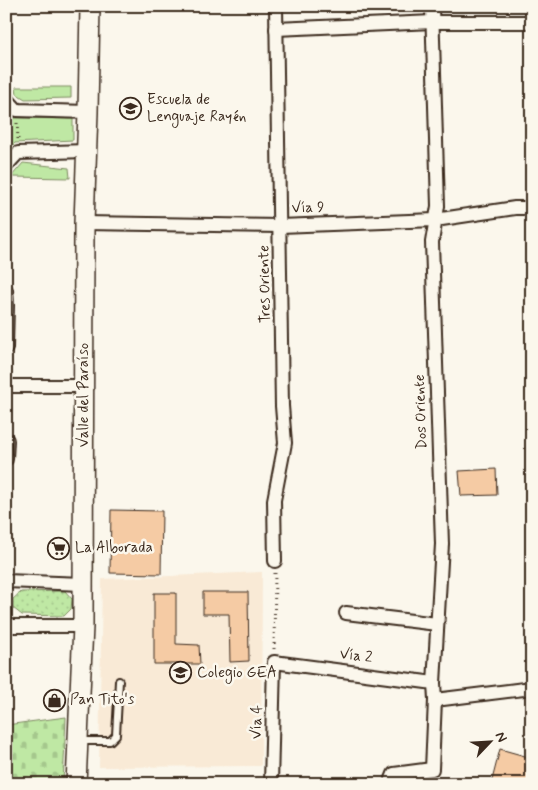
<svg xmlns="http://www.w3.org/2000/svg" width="538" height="790" viewBox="0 0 538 790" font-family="Mynerve,sans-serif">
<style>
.built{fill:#f9ead6}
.grass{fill:#bfe8a4;stroke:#7d8961}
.cemetery{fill:url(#cemetery-stones);stroke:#7d8961}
.park{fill:url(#park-dots);stroke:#7d8961}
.building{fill:#f5cba4;stroke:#3b2a1e}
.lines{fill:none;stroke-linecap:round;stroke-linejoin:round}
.lane-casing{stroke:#3b2a1e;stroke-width:10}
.street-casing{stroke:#3b2a1e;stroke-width:16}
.secondary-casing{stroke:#3b2a1e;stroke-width:22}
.path{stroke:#3b2a1e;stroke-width:3;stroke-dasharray:1 4;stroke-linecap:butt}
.lane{stroke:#fbf7ec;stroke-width:6}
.street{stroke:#fbf7ec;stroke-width:12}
.secondary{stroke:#fbf7ec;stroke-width:19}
.labels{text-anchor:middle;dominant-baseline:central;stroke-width:5;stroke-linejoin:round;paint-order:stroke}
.poi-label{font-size:15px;fill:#3b2a1e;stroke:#fbf7ec;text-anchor:start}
.street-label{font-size:15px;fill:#3b2a1e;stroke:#fbf7ec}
</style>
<defs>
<pattern id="cemetery-stones" width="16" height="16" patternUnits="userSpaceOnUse" patternTransform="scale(1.25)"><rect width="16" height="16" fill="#bfe8a4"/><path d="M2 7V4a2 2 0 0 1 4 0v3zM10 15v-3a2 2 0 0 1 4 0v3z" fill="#a5c78d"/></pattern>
<pattern id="park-dots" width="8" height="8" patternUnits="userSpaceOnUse" patternTransform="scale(1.25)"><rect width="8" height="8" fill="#bfe8a4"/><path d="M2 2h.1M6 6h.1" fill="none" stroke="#a5c78d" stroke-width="1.8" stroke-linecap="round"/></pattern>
</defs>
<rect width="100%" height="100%" fill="#fbf7ec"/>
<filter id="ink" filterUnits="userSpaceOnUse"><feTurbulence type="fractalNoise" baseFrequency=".02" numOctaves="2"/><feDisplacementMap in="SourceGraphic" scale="10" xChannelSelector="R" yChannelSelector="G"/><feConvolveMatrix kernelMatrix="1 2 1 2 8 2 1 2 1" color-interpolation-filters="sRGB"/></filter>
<g filter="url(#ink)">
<polygon class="built" points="262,572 261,766 99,767 102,579"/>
<g class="grass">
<polygon points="16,87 71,87 71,98 25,99 17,94"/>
<polygon points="6,112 15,118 73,119 73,140 15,143 6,151"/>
<polygon points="23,163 69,168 70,178 11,177"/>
</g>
<polygon class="cemetery" points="66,717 63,784 6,784 6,725"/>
<polygon class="park" points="65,591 72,599 71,609 64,616 22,615 13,608 13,599 21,592"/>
<g class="building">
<polygon points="496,469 497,495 461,496 459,471"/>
<polygon points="111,510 162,511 161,574 110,573"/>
<polygon points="203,592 248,592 249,661 230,662 229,614 203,614"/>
<polygon points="154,593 176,593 176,644 199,645 200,664 154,664"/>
<polygon points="500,749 532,758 532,784 491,784"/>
</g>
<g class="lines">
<defs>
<polyline id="lane" points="79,741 110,741 116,735 119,681"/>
<g id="street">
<polyline points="276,29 433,22 532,22"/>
<polyline points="6,98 17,110 88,112"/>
<polyline points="6,166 18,153 87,151"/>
<polyline points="84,223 280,226 435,220 515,208 532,208"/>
<polyline points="6,290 7,305 6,348"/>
<polyline points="6,386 84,386"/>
<polyline points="6,459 7,440"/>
<polyline points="275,561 274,500 285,443 282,406 276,6"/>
<polyline points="6,581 83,584"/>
<polyline points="346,613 437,624"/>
<polyline points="6,626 83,626"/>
<polyline points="435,700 532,688"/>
<polyline points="271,784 274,662 434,683"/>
<polyline points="390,784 394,774 432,769 435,700 434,683 442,544 432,242 438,206 432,6"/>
</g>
<polyline id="secondary" points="76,784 83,626 84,223 88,112 90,6"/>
</defs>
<use href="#lane" class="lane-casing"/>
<use href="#street" class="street-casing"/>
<use href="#secondary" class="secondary-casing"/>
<g class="path">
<polyline points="17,123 18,139"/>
<polyline points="274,649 275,572"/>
</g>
<use href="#lane" class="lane"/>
<use href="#street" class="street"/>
<use href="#secondary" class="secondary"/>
</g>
</g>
<defs>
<symbol id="school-ring" viewBox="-11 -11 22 22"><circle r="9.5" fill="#fbf7ec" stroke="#3b2a1e" stroke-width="1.5"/><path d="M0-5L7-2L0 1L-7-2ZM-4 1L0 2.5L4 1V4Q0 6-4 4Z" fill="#3b2a1e"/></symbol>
<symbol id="supermarket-ring" viewBox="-11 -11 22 22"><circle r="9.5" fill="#fbf7ec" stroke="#3b2a1e" stroke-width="1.5"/><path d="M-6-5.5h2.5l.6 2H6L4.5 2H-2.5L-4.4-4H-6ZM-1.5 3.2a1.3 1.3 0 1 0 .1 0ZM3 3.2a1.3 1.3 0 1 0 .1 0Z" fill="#3b2a1e"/></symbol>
<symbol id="shop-ring" viewBox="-11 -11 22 22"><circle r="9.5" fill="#fbf7ec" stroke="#3b2a1e" stroke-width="1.5"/><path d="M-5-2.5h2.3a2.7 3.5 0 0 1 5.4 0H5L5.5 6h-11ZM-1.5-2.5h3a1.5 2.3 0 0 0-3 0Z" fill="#3b2a1e"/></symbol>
</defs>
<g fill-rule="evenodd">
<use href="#school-ring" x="118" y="96" width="25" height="25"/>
<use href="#supermarket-ring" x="46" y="536" width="25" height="25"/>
<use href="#school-ring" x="168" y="660" width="25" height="25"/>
<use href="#shop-ring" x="42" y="688" width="25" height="25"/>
</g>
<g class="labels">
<g class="poi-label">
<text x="147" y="100">Escuela de<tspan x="147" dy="17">Lenguaje Rayén</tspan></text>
<text x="75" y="548">La Alborada</text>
<text x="197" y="673">Colegio GEA</text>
<text x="70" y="700">Pan Tito's</text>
</g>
<g class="street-label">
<text transform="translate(308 208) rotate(-2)">Vía 9</text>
<text transform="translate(265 284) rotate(-91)">Tres Oriente</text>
<text transform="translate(84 395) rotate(-90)">Valle del Paraíso</text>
<text transform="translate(421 412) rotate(-92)">Dos Oriente</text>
<text transform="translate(356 656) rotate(7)">Vía 2</text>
<text transform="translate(257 722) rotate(-89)">Vía 4</text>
</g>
</g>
<rect width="538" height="790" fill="none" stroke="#fbf7ec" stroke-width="25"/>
<rect x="12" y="12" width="513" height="765" fill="none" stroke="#3b2a1e" stroke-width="2" filter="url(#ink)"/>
<g transform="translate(490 742) rotate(65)" stroke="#fbf7ec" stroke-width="4" paint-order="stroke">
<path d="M0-4L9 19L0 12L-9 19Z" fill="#3b2a1e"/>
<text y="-8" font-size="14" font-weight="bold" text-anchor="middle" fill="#3b2a1e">N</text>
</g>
</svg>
